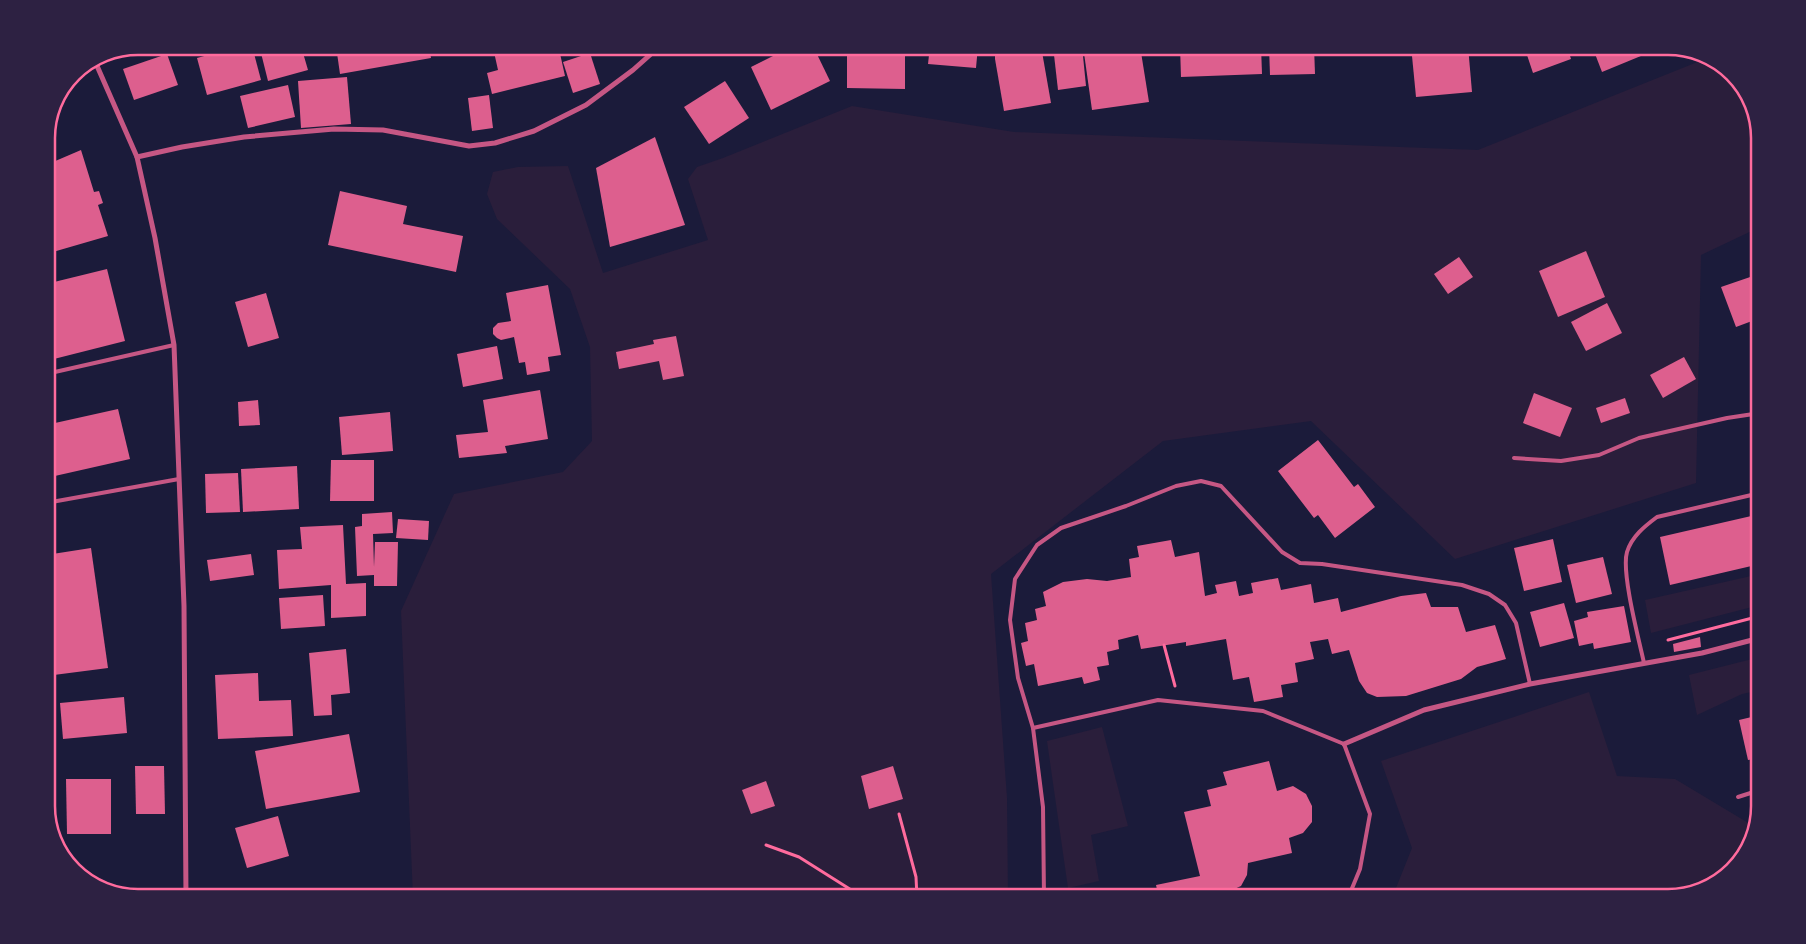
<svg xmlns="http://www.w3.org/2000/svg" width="1806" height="944" viewBox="0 0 1806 944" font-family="Commissioner,sans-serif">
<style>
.green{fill:#2a1e3b}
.building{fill:#dd5f8e}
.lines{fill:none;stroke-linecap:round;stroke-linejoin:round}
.path{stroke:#ff6b9d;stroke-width:3}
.service{stroke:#c65784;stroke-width:4}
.minor{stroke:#c65784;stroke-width:5}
.rim{fill:none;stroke:#ff6b9d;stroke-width:2.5}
</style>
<rect width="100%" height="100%" fill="#1b1b3a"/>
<g class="green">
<polygon points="1710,57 1744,87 1760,133 1760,227 1701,255 1696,483 1455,559 1311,421 1163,441 991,574 1007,798 1008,898 413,898 401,611 454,494 563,472 592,441 590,347 570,289 497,219 487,194 493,172 518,167 568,166 603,273 708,240 688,179 697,167 723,158 852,106 1014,132 1478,150"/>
<polygon points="1760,574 1760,605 1651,633 1645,600"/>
<polygon points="1760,657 1760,690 1742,694 1697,715 1689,675"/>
<polygon points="1589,692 1617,776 1675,779 1755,827 1750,847 1719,882 1668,898 1392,898 1412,848 1381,761"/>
<polygon points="1102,727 1128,826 1091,835 1099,881 1068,888 1047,741"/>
</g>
<g class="building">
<polygon points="241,46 252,46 261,80 207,95 197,58"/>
<polygon points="287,46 301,46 308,70 268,81 261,53"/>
<polygon points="336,46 429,46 431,58 340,74"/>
<polygon points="517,46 546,46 547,52 559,49 565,76 492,94 487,73 498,70 494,52"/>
<polygon points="793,46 813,46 830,81 771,110 751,67"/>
<polygon points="847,46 905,46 905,89 847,88"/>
<polygon points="930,46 978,46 976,68 928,64"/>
<polygon points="995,46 1041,46 1051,103 1004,111 995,59"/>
<polygon points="1053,46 1082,46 1086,86 1058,90"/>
<polygon points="1083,46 1140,46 1149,102 1092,110"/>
<polygon points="1180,46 1261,46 1262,74 1181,77"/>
<polygon points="1269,46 1314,46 1315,74 1270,75"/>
<polygon points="1418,46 1468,46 1472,92 1416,97 1412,56"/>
<polygon points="1524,46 1567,46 1571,59 1533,73"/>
<polygon points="1592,46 1651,46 1653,51 1602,72"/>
<polygon points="590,53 600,84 573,93 563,62"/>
<polygon points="167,54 178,85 134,100 123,69"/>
<polygon points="347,77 351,124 301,128 298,81"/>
<polygon points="725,81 749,118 709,144 684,107"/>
<polygon points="288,85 295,117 248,128 240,96"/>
<polygon points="489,95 493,128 472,131 468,98"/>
<polygon points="655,137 685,225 610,247 596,168"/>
<polygon points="81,150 94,192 99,191 103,203 98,205 108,236 46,254 46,165"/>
<polygon points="340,191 407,206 403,224 463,236 456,272 328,245"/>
<polygon points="1586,251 1605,297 1558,317 1539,271"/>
<polygon points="1459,257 1473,277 1448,294 1434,274"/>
<polygon points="107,269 125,341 46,361 46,284"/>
<polygon points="1756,275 1760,285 1760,318 1736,327 1721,287"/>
<polygon points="548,285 561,355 548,357 550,371 527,375 525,362 519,363 514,337 501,340 497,338 493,334 493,328 498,323 511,321 506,293"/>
<polygon points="266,293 279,338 248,347 235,302"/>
<polygon points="1607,303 1622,333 1586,351 1571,322"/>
<polygon points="676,336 684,376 663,380 659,361 619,369 616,352 654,344 653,340"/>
<polygon points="497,346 503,379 463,387 457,354"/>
<polygon points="1684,357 1696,379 1663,398 1650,375"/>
<polygon points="540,390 548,439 505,446 507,453 459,458 456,435 488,432 483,400"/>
<polygon points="1534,393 1572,408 1560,437 1523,423"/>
<polygon points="1625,398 1630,413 1601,423 1596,408"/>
<polygon points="258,400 260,425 239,426 238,402"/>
<polygon points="118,409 130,459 46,478 46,425"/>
<polygon points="390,412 393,451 342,455 339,417"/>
<polygon points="1318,440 1354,487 1358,484 1375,507 1335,538 1318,515 1314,518 1278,471"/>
<polygon points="331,460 374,460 374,501 330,501"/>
<polygon points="297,466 299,509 243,512 241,469"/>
<polygon points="238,473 240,512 206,513 205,474"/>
<polygon points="392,512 393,533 373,534 374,567 375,542 398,542 397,586 374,586 374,575 357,576 355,527 362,526 362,514"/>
<polygon points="1760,514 1760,564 1670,585 1660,537"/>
<polygon points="398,519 429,521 428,540 396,538"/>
<polygon points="343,525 346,584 366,583 366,616 331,618 331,585 279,589 277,550 302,549 300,527"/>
<polygon points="1553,539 1562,582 1524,591 1514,548"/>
<polygon points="1171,540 1175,557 1199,552 1205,596 1217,593 1215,585 1236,581 1239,596 1253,593 1251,583 1278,578 1281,590 1311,584 1314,603 1338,598 1341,612 1401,596 1426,593 1431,607 1458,607 1466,632 1495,625 1506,659 1477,667 1461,679 1406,696 1377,697 1367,693 1359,681 1349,650 1332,654 1328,639 1310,642 1314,659 1295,663 1298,682 1281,685 1283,697 1254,702 1249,677 1233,680 1226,639 1186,646 1186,642 1141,649 1138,635 1118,640 1119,649 1107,652 1109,665 1097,667 1100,680 1084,684 1082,677 1038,686 1034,664 1026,666 1021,643 1028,641 1025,623 1037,620 1035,609 1046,606 1043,592 1063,582 1087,579 1107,581 1131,577 1129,559 1139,557 1137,546"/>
<polygon points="91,548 108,668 46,676 46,555"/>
<polygon points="251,554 254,575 210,581 207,560"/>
<polygon points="1603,557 1612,594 1576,603 1567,565"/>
<polygon points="323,595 325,626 281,629 279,598"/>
<polygon points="1564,603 1574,638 1540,647 1530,612"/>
<polygon points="1624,606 1631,642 1594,649 1593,643 1579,646 1574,621 1588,617 1587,612"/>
<polygon points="1700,637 1701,647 1674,652 1673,644"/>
<polygon points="346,649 350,693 331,695 332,715 314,716 309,653"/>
<polygon points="258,673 259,701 291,700 293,736 218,739 215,675"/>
<polygon points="124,697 127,733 63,739 60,703"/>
<polygon points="1760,715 1760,758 1748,760 1739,720"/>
<polygon points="349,734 360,792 266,809 255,751"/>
<polygon points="1269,761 1277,791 1293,786 1306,794 1312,806 1312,822 1303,833 1289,838 1292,853 1248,863 1247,875 1241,886 1230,891 1230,898 1159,898 1156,885 1200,876 1184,812 1211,806 1207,790 1227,785 1223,772"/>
<polygon points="135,766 164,766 165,814 136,814"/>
<polygon points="893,766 903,799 869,809 861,776"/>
<polygon points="66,779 111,779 111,834 67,834"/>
<polygon points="766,781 775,806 751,814 742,790"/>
<polygon points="278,816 289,856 247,868 235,828"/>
<polygon points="1271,889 1284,898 1236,898 1236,897"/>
<polygon points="1144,890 1157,898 1118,898 1132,891"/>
<polygon points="279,892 280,898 253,898 253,897"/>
</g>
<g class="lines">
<g class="path">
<polyline points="1668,640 1760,616"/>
<polyline points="1164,645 1175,686"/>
<polyline points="899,814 916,877 917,898"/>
<polyline points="766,845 799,857 864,898"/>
</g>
<g class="service">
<polyline points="46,374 174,345"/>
<polyline points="1514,458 1561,461 1599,455 1639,438 1727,418 1760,413"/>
<polyline points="46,503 179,479"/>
<path d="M 1644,663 C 1639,640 1621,572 1627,552 C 1632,536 1645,526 1657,517 L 1760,493"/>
<polyline points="1033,728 1158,700 1263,711 1344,744 1370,814 1360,869 1348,898"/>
<polyline points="1738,797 1760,790"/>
<polyline points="1044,898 1043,807 1033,728 1018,678 1010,620 1015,579 1037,545 1061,528 1126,506 1176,486 1201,481 1221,486 1282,552 1300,563 1322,564 1462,585 1489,594 1505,605 1516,623 1530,684"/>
</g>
<g class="minor">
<polyline points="94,59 137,157 155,238 174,345 184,606 186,898"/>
<polyline points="137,157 182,147 244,137 334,129 383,130 469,146 495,143 534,131 586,105 633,70 660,46"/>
<polyline points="1344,744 1424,710 1530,684 1702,653 1760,638"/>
</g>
</g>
<path d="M0 0H1806V944H0ZM138 55H1668A83 83 0 0 1 1751 138V806A83 83 0 0 1 1668 889H138A83 83 0 0 1 55 806V138A83 83 0 0 1 138 55Z" fill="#2d2142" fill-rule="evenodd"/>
<path class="rim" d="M138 55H1668A83 83 0 0 1 1751 138V806A83 83 0 0 1 1668 889H138A83 83 0 0 1 55 806V138A83 83 0 0 1 138 55Z"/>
</svg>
